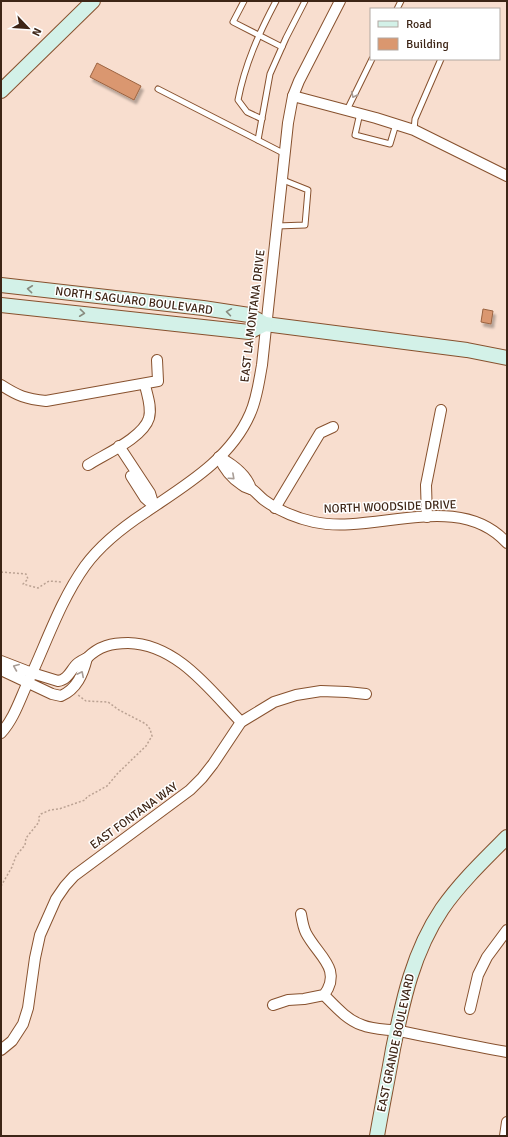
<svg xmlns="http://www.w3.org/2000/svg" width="508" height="1137" viewBox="0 0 508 1137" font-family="Signika,sans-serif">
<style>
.building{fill:#da976f;stroke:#9b6341;filter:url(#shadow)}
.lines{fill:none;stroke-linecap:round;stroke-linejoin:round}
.lane-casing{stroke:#87512e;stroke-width:7}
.street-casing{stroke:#87512e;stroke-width:12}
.secondary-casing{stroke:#87512e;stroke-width:16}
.path{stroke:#bba293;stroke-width:1.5;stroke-dasharray:2 2;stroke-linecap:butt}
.lane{stroke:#fff;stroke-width:5}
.street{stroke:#fff;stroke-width:10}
.secondary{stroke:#d3f1e8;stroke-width:14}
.oneway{stroke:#a89d96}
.oneway2{stroke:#888b7f}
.labels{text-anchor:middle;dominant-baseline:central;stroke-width:3;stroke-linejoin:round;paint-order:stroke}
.street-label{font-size:12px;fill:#3d2516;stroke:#fff}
</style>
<defs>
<filter id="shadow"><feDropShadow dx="2.5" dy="4" stdDeviation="1" flood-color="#0004"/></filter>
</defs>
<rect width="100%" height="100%" fill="#f8decf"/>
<g class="building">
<polygon points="97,63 141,86 134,100 90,77"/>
<polygon points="483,309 493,311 491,324 481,322"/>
</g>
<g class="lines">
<defs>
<g id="lane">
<polyline points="244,1 233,22 282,47"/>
<polyline points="397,9 401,1"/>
<polyline points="158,89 285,154"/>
<polyline points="347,110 372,59"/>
<polyline points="360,113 355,135 390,144 396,124"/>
<path d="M 262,119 L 247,112 L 238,100 C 245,64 259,33 276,1"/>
<polyline points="414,130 415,119 441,59"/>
<polyline points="258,140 270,74 286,38 305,1"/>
<polyline points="277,226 305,225 308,190 283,180"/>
</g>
<g id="street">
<polyline points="293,96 376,118 414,130 507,176"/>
<path d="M 1,385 C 18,396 26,399 46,401 L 158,381 L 157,360"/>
<polyline points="119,446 150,493 154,506"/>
<path d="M 219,457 C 224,469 231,478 242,485 C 245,488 249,488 253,490 C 257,493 260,497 264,500 C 279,511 296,518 314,522 C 375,535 458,489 507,543"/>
<path d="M 219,457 C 232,464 247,475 251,489"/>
<path d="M 88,465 C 105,454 143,438 149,418 C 152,407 147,395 145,385"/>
<polyline points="131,476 145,498 154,506"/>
<polyline points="275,508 320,433 333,427"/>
<polyline points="427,517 426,485 441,410"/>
<path d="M 87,658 C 99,646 112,643 128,643 C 177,644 210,690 241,722"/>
<path d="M 1,661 L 32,673 L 58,681 C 67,680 70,672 75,666 C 78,662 83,660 87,658 C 83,674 77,689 61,696 L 52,694 L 1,670"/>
<path d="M 1,733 C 14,719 20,699 28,682 C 46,644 60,601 85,566 C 101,544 123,527 146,512 C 184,486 230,460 250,414 C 257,399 259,381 262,365 L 288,123 L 293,96 L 299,81 L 340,1"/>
<path d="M 324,995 C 335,1006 347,1020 362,1025 C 374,1030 387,1029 399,1031 C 435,1038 471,1046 507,1052"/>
<path d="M 273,1005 L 288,1000 L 304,999 L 324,995 C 343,969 318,956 306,933 C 303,927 302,920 301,914"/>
<polyline points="470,1009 478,975 487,957 507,930"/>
<polyline points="1,1050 12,1041 23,1024 28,1008 35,958 40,935 56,899 65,886 74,876 190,790 202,778 213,764 241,722 274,702 296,695 321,691 347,692 366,694"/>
<polyline points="505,1136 507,1122"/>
</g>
<g id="secondary">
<polyline points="1,91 93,1"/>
<polyline points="1,285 203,308 249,315 265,324 467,350 507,358"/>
<polyline points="1,305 249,332 265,324"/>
<path d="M 377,1136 C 382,1107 388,1078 393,1049 C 403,1000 413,952 442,909 C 460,883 484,860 507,837"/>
</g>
</defs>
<use href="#lane" class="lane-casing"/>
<use href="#street" class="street-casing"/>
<use href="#secondary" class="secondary-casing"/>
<g class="path">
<polyline points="1,572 26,574 28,579 23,584 38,588 49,581 62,582"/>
<polyline points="1,886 12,867 16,856 25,845 26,838 39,822 39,817 41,814 50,810 59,809 85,800 87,797 107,786 118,773 146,746 152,736 150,729 146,724 119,710 108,702 86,701 78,695"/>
</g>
<use href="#lane" class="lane"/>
<use href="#street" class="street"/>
<use href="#secondary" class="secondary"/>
</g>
<defs><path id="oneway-chevron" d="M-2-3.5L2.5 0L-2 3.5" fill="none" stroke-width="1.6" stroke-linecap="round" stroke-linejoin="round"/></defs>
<g class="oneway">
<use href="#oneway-chevron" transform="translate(354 95) rotate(116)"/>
<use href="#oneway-chevron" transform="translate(232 477) rotate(42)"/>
<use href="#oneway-chevron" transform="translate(16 667) rotate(-158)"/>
<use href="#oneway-chevron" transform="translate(81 674) rotate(-63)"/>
</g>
<g class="oneway2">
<use href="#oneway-chevron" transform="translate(30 289) rotate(-174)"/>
<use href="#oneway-chevron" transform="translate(229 312) rotate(-172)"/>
<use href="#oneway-chevron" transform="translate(82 313) rotate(6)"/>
</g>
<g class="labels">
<g class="street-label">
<text transform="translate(134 301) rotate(7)">NORTH SAGUARO BOULEVARD</text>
<text transform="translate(253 316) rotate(-83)">EAST LA MONTANA DRIVE</text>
<text transform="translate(390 507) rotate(-2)">NORTH WOODSIDE DRIVE</text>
<text transform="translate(134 816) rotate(-36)">EAST FONTANA WAY</text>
<text transform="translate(396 1043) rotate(-78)">EAST GRANDE BOULEVARD</text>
</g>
</g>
<rect width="508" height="1137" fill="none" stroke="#3d2516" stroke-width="4"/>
<rect x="370" y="8" width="130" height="52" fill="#ffffff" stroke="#b1a8a2"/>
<rect x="378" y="21" width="20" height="6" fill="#d3f1e8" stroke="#b1a8a2"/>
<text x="406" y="28" font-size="12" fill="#3d2516">Road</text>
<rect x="378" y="38" width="20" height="12" fill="#da976f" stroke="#b1a8a2"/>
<text x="406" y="48" font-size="12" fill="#3d2516">Building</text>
<g transform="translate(28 28) rotate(115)" stroke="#ffffff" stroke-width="3" paint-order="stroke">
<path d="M0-3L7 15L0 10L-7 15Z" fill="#3d2516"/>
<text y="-6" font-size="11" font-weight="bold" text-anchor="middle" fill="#3d2516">N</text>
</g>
</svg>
